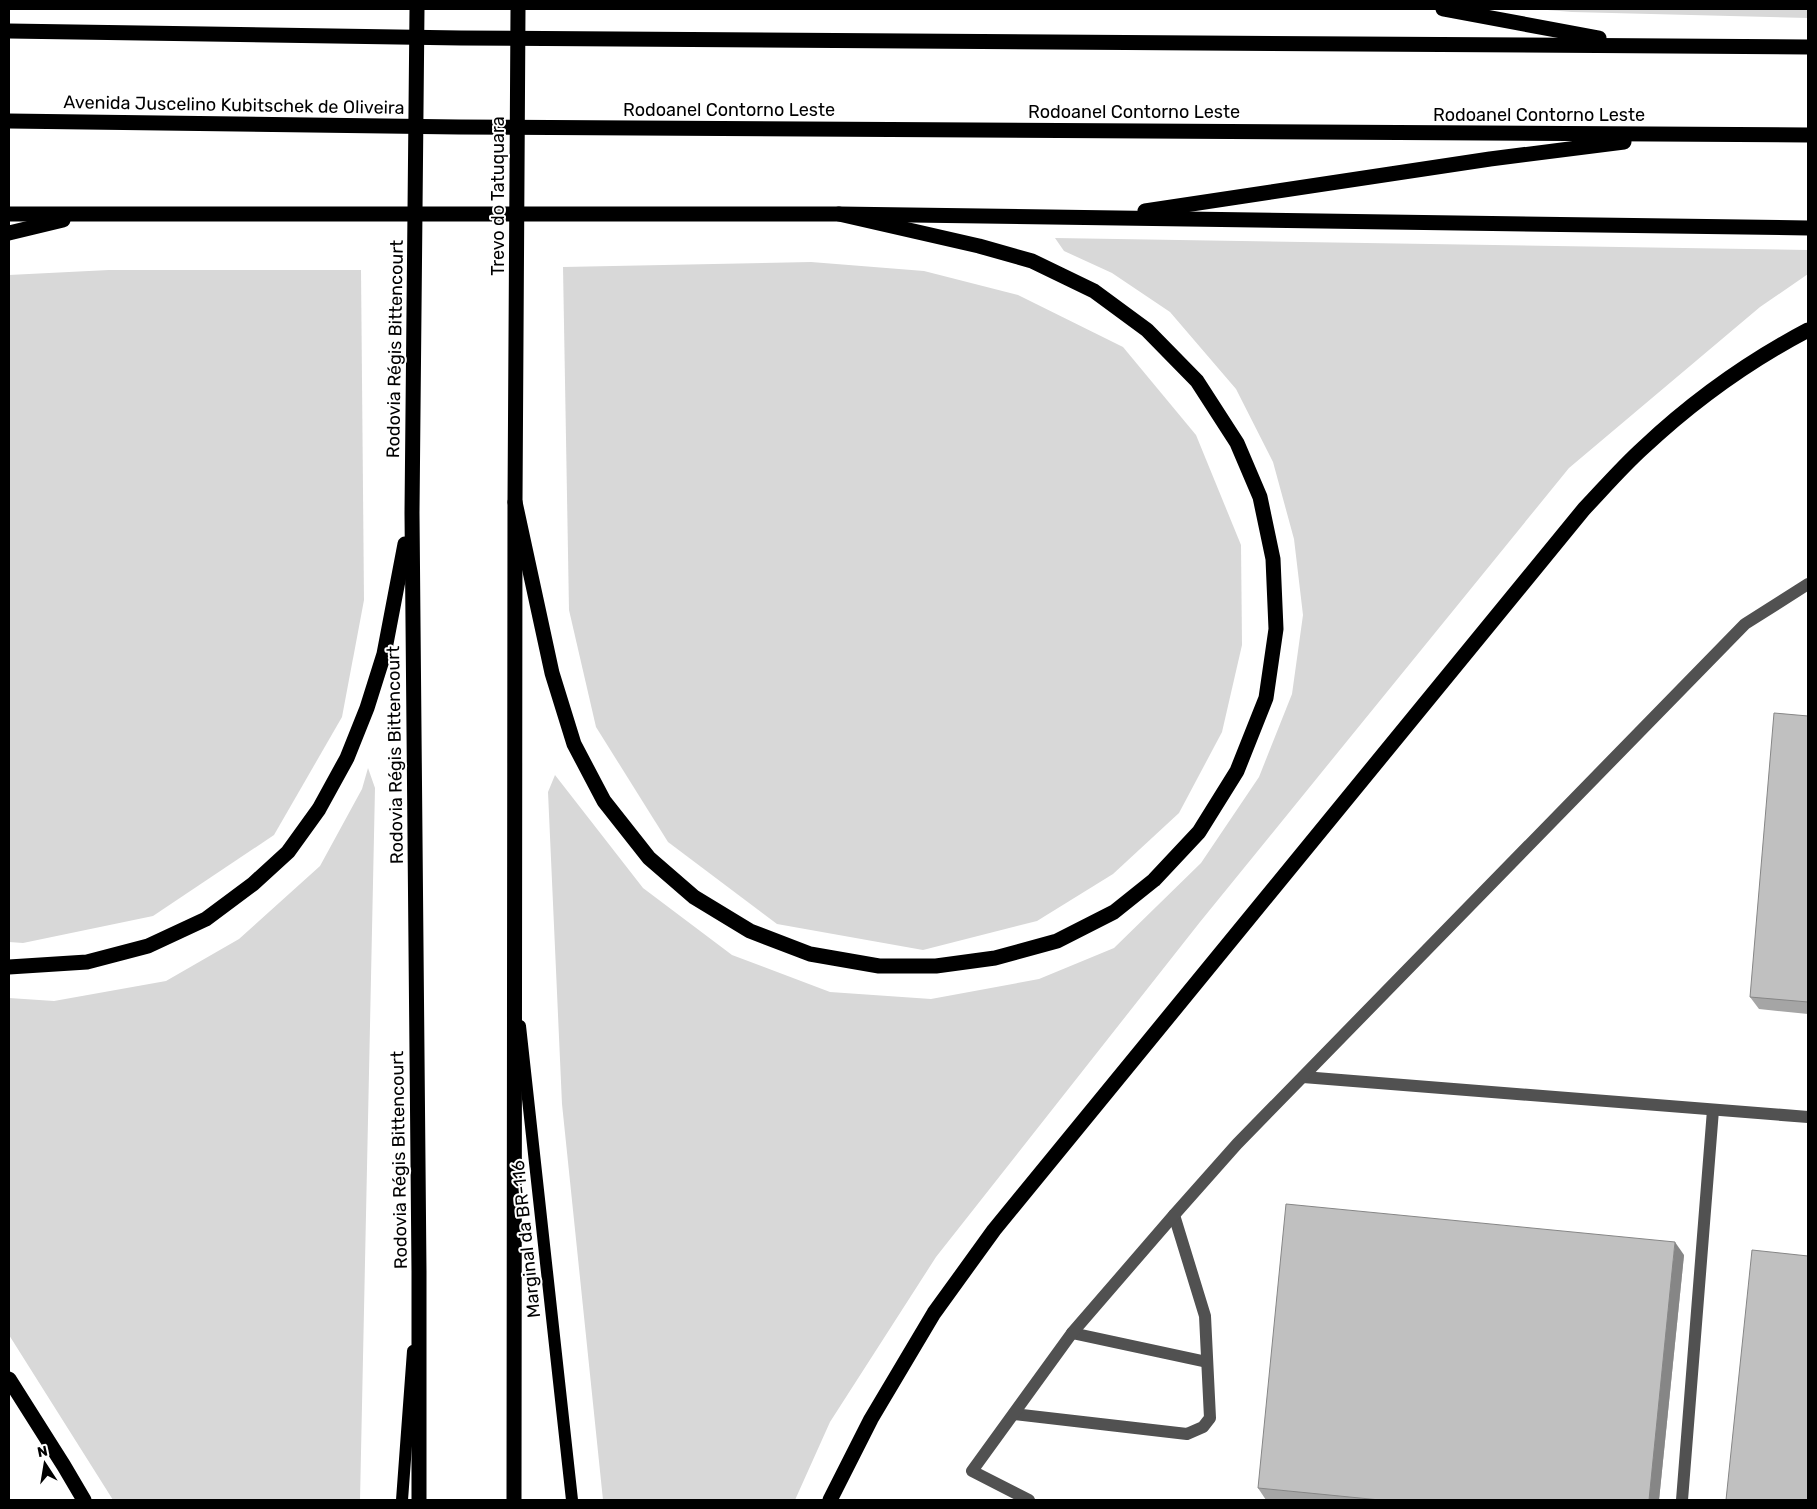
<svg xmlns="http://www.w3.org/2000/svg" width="1817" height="1509" viewBox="0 0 1817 1509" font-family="Rubik,sans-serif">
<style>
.green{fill:#d8d8d8}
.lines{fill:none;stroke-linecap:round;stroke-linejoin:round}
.minor{stroke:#515151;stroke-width:12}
.major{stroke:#000;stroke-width:12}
.highway{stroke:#000;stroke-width:15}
.wall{fill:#a5a5a5}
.shaded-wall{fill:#868686}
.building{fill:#c0c0c0;stroke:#868686}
.labels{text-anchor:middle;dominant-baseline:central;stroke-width:4;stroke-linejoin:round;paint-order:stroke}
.street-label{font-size:18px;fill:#000;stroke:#fff}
</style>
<rect width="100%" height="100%" fill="#fff"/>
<g class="green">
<polygon points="1535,9 1808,9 1808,18 1572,12"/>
<polygon points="1055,238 1808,250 1808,274 1760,307 1569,468 1200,922 936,1257 830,1422 795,1500 603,1500 562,1104 548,792 555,775 643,888 732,955 830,992 931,999 1039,979 1114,948 1201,863 1259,777 1292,694 1303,615 1294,539 1273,462 1236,389 1170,312 1112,273 1064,251"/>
<polygon points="811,262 924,271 1018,295 1123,347 1196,435 1241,545 1242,645 1222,732 1179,813 1113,874 1037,921 923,950 777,924 668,842 596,727 569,610 563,267"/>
<polygon points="109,270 361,270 364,600 342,717 274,835 153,916 23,943 9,942 9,275"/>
<polygon points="368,768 375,788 360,1500 113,1500 9,1335 9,998 54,1001 166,981 239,939 320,866 362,789"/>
</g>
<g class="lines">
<g class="minor">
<polyline points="1303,1077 1808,1117"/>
<polyline points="1072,1333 1207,1362"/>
<polyline points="1014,1414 1187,1434 1203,1427 1210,1418 1205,1316 1174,1215"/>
<polyline points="1029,1500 972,1471 1072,1333 1174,1215 1237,1144 1745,624 1808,584"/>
<polyline points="1682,1500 1713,1110"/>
</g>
<g class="major">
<polyline points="520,1026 572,1500"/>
<polyline points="402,1500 413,1351"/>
</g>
<g class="highway">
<polyline points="417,9 412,513 419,1271 419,1500"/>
<polyline points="1443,9 1599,38"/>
<polyline points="9,31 461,38 1808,47"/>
<polyline points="9,121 459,127 1808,135"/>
<polyline points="1145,211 1490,159 1624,142"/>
<polyline points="9,214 839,214 1808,228"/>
<polyline points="9,233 63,220"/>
<polyline points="515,502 552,673 574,744 604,801 649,858 694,897 750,931 810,954 879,966 936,966 995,958 1057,941 1114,912 1154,880 1199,832 1237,771 1266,698 1276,629 1273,559 1260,497 1237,443 1197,381 1147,330 1094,291 1032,261 979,246 839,214"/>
<polyline points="9,967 87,962 148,946 206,919 253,884 288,852 319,809 347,758 367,708 384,654 405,544"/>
<polyline points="9,1379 64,1466 84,1500"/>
<polyline points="514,1500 515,502 518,9"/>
<path d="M 830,1500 L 871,1419 L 934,1313 L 994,1230 L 1584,509 C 1604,488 1622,467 1643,448 C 1692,402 1749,361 1808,330"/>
</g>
</g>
<g class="wall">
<polygon points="1808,716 1808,1014 1759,1009 1750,997"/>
<polygon points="1684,1255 1659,1500 1266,1500 1258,1488"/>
</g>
<polygon class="shaded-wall" points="1675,1242 1684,1255 1659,1500 1649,1500"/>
<g class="building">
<polygon points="1774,713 1808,716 1808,1002 1750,997"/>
<polygon points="1286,1204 1675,1242 1649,1500 1380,1500 1258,1488"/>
<polygon points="1752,1250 1808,1256 1808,1500 1726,1500"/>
</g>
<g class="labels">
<g class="street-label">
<text transform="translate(234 105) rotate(1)">Avenida Juscelino Kubitschek de Oliveira</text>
<text x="729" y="110">Rodoanel Contorno Leste</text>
<text x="1134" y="112">Rodoanel Contorno Leste</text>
<text x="1539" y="115">Rodoanel Contorno Leste</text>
<text transform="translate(498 196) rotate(-90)">Trevo do Tatuquara</text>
<text transform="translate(395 349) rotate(-89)">Rodovia Régis Bittencourt</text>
<text transform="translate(395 755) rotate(-91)">Rodovia Régis Bittencourt</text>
<text transform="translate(399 1160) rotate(-91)">Rodovia Régis Bittencourt</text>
<text transform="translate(526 1239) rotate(-96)">Marginal da BR-116</text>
</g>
</g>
<rect width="1817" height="1509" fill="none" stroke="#000000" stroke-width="20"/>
<g transform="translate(45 1464) rotate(348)" stroke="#ffffff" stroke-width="4" paint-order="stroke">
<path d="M0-4L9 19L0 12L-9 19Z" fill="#000000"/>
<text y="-8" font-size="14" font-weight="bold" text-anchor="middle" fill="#000000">N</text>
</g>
</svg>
